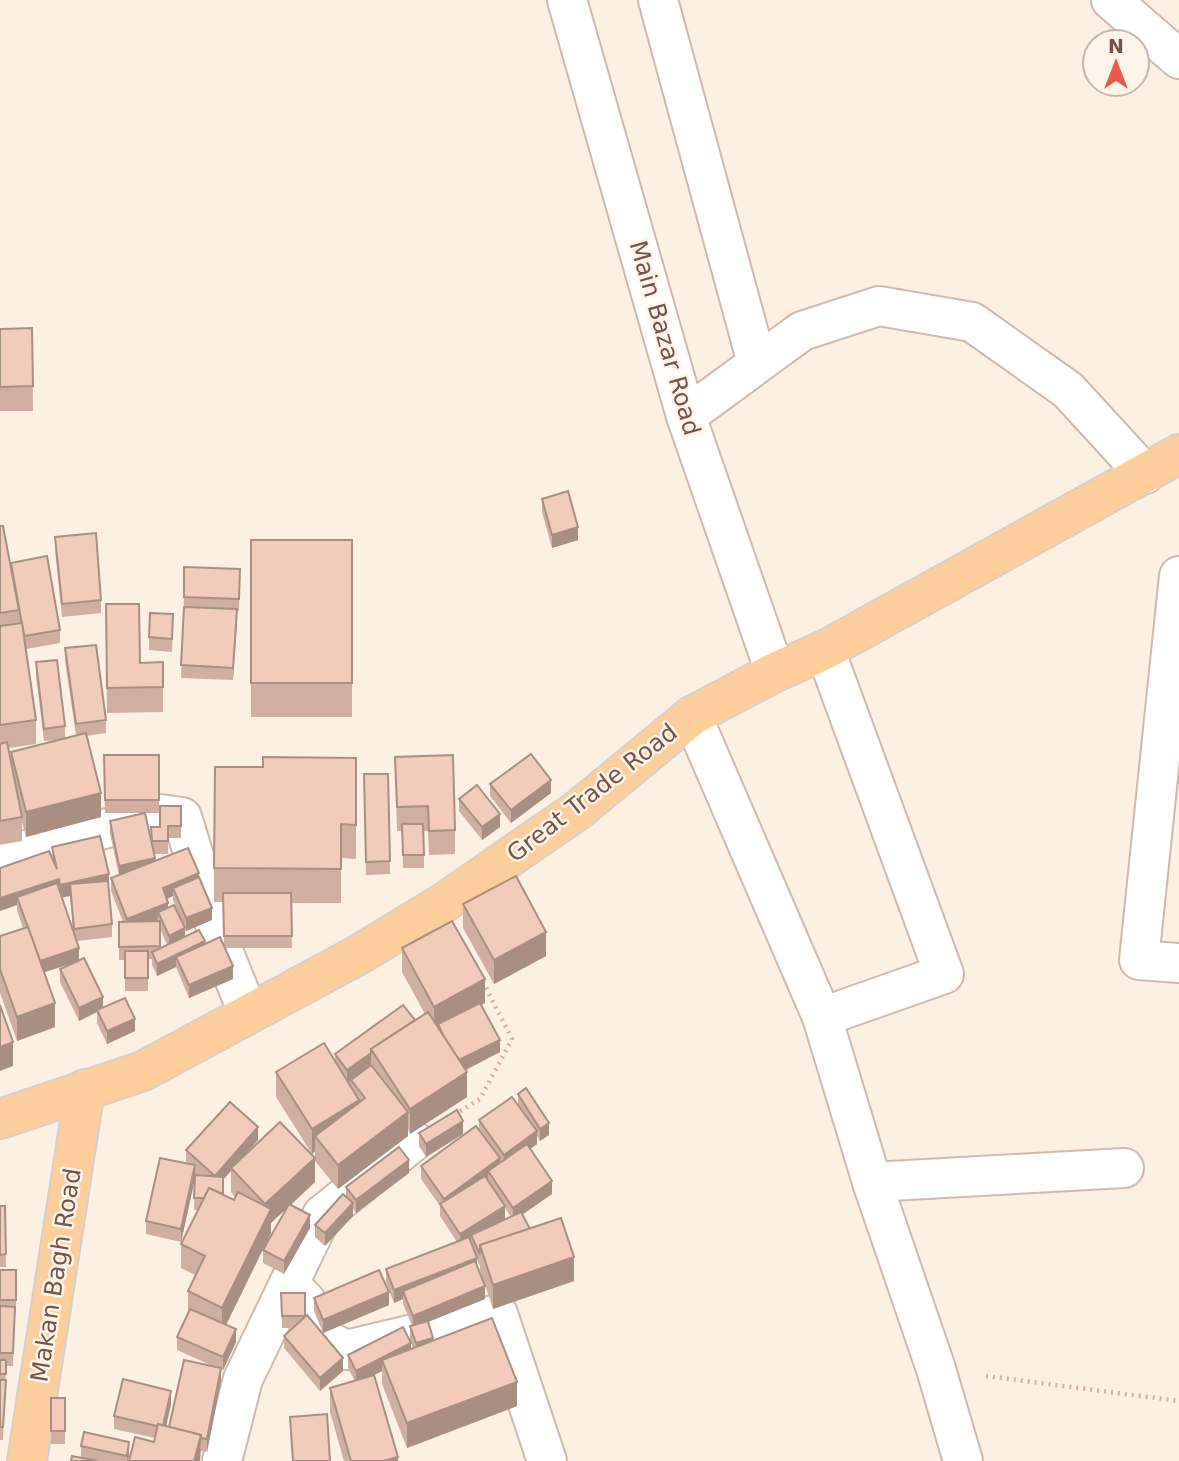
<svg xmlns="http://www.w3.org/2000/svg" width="1179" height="1461" viewBox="0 0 1179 1461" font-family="'DejaVu Sans',sans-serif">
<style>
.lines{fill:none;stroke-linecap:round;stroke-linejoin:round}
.pedestrian-casing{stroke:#d0b8ac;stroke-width:42}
.minor-casing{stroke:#d0b8ac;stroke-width:42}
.primary-casing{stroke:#d8cfcc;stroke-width:42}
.path{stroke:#d6ae9d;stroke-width:4.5;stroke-dasharray:2 5;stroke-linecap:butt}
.pedestrian{stroke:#fff;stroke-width:38}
.minor{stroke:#fff;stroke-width:38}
.primary{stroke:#fbce9b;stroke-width:38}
.wall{fill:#d0afa0;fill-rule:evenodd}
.shaded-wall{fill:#a98e82}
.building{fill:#f2cbba;stroke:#a98e82;stroke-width:2}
.labels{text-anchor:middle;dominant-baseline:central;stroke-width:5;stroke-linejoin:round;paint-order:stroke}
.street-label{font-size:24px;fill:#745449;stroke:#fff4e9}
</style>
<rect width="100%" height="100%" fill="#fcf0e3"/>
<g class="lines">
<defs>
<g id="pedestrian">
<polyline points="692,716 822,1017 872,1182 936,1369 963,1461"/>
<polyline points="822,1017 944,974 825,650"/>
<polyline points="872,1182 1124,1168"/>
<polyline points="289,1284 306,1301 323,1338 346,1350 498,1314 547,1461"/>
<polyline points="222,1461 243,1379 322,1215 414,1141"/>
</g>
<g id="minor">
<polyline points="567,0 686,416 775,672"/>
<polyline points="658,0 757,363"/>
<polyline points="1111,0 1179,59"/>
<polyline points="686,416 802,331 879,306 972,322 1068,390 1145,474"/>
<polyline points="1179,576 1139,960 1179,963"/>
<polyline points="0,857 160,814 182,817 222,948 248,1013"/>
</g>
<g id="primary">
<polyline points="0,1119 143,1071 360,954 442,904 578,810 692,716 775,672 825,650 1179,454"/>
<polyline points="27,1461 85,1089"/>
</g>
</defs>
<use href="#pedestrian" class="pedestrian-casing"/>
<use href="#minor" class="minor-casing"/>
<use href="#primary" class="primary-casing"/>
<g class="path">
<polyline points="454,1115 480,1099 512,1039 483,982"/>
<polyline points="986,1376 1179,1401"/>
</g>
<use href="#pedestrian" class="pedestrian"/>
<use href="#minor" class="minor"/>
<use href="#primary" class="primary"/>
</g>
<g class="wall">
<polygon points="32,328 33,411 0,411 0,329"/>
<polygon points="542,499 578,540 552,548 542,512"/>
<polygon points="0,526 11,572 11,563 60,630 60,643 26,649 36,720 36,744 8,748 11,760 11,752 59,740 44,741 36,675 36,662 65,726 65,738 76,735 65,661 65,648 106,720 106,733 86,736 101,817 26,837 22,822 22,841 0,845"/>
<polygon points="55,537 101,600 101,613 62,617 55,549"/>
<rect x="251" y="540" width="101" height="177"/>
<polygon points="240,569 239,611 237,611 233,680 181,678 184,597"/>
<polygon points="106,604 140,663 163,687 163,712 107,713"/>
<polygon points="173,627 172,652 149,650 149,637"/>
<polygon points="104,755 159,755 159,813 105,813"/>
<polygon points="395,757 455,830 455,854 429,855 428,831 424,831 424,868 403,868 402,831 397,831"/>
<path d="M 356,758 L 356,859 L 341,858 L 341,903 L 291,903 L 292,948 L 224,948 L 233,979 L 189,998 L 176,967 L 157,976 L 152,965 L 152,959 L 148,959 L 148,991 L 125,991 L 125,960 L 119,960 L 119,922 L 123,922 L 111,891 L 111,878 L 119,875 L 110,834 L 110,821 L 151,841 L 151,827 L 160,827 L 181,806 L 181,838 L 168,838 L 168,854 L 154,854 L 155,861 L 199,877 L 212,920 L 186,931 L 173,900 L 173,896 L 167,899 L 168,908 L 185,936 L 205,944 L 224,947 L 223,902 L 214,902 L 214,868 L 263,767 ZM 160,928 L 167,945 L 160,948 Z"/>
<polygon points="364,774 388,774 390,874 366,875"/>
<polygon points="490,784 551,793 511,823 490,796"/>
<polygon points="459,799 500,827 482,840 459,811"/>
<path d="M 52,847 L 108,886 L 112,924 L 112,937 L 77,941 L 79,960 L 103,1007 L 135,1031 L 107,1044 L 97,1023 L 97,1012 L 79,1021 L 60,982 L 60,969 L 74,962 L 44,972 L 55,1027 L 17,1041 L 0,993 L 0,936 L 23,928 L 17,910 L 17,905 L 0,911 L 0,868 L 52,856 ZM 70,896 L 70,897 L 73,930 L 62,897 Z"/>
<polygon points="463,904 546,956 494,984 463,928"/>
<polygon points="402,948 485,1003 482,1005 500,1052 466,1070 467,1097 410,1134 408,1129 408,1136 338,1189 315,1161 315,1151 312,1154 276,1097 276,1072 335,1060 335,1054 415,1021 425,1014 402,972"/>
<path d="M 518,1094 L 549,1135 L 540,1141 L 537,1136 L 537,1144 L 530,1149 L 552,1194 L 523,1214 L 530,1229 L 574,1281 L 493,1309 L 480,1270 L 480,1266 L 477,1260 L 477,1267 L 485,1299 L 428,1322 L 433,1340 L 517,1406 L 407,1448 L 382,1384 L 382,1371 L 372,1376 L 398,1461 L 344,1461 L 330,1412 L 330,1388 L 355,1381 L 348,1368 L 348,1355 L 413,1348 L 410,1339 L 410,1326 L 412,1325 L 403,1304 L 403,1299 L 394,1303 L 386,1282 L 386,1269 L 457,1242 L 440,1216 L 440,1206 L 421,1179 L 421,1166 L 479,1130 L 479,1120 L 518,1105 ZM 505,1208 L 511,1217 L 505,1219 Z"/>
<polygon points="419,1133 463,1134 426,1157 419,1146"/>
<path d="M 258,1140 L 246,1154 L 315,1182 L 291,1205 L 310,1228 L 284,1274 L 263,1263 L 263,1250 L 287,1208 L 271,1223 L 271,1233 L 226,1325 L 236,1342 L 223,1370 L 221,1369 L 221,1381 L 207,1452 L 201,1451 L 200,1461 L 129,1461 L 154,1442 L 155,1438 L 114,1429 L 114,1416 L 171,1404 L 166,1426 L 169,1427 L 215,1367 L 177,1350 L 177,1337 L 188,1313 L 188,1291 L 195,1275 L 181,1268 L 181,1244 L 198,1210 L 194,1210 L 195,1179 L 181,1242 L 146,1234 L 146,1221 L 188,1164 L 186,1162 L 186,1150 ZM 231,1171 L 231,1192 L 235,1197 L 234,1200 L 223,1194 L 223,1180 Z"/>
<polygon points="409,1173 356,1213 353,1209 353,1216 325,1246 315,1237 315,1225 346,1197 346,1187"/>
<polygon points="0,1206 5,1206 6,1267 0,1267"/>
<polygon points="0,1270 16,1270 16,1313 15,1313 13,1366 6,1366 3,1440 0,1440"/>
<polygon points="281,1293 305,1293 305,1318 343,1371 320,1391 284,1348 284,1336 292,1328 282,1328"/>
<polygon points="314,1298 389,1305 323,1333 314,1311"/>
<rect x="51" y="1398" width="14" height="46"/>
<polygon points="81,1446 129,1455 128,1461 71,1461 81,1458"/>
</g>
<g class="shaded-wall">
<polygon points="578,527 578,540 552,548 552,535"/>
<polygon points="237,609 237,622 233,680 233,668"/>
<polygon points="551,780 551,793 511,823 511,810"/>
<polygon points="101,793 101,817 26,837 26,812"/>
<polygon points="500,814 500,827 482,840 482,827"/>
<polygon points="155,858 155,871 119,879 119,866"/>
<polygon points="199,873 199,886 173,888 173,896 163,900 163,888"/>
<polygon points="109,874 109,886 70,884 70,896 60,898 60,885"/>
<polygon points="59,879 59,892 17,897 17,905 0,911 0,898"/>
<polygon points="168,903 168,915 158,912 158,919 127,932 127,919"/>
<polygon points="212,908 212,920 186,931 186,918"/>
<polygon points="185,928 185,941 169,948 169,936"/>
<polygon points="546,932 546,956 494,984 494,960"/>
<polygon points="205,941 205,954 176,957 176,967 157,976 157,964"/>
<polygon points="79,948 79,961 39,974 39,961"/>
<polygon points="233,966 233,979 189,998 189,985"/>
<polygon points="485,979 485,1003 440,1028 438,1024 438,1029 434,1031 434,1007"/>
<polygon points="103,997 103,1010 97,1010 97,1012 79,1021 79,1008"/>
<polygon points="55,1003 55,1027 17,1041 17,1017"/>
<polygon points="135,1019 135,1031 107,1044 107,1031"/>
<polygon points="500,1040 500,1052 457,1074 457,1061"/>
<polygon points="13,1042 13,1066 0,1071 0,1047"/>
<polygon points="371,1053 371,1065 347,1083 347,1070"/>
<polygon points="467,1072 467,1097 410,1134 410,1109"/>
<polygon points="359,1100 359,1124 315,1136 315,1151 312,1154 312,1129"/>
<polygon points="408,1112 408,1136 338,1189 338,1165"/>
<polygon points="463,1121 463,1134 426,1157 426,1144"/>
<polygon points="549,1123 549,1135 540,1141 540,1129"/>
<polygon points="258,1127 258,1140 232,1169 231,1168 231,1171 223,1180 215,1176"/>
<polygon points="537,1131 537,1144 504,1168 504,1155"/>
<polygon points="315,1158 315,1182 271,1223 271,1233 222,1333 222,1308 265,1222 265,1204"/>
<polygon points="500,1158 500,1171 488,1171 488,1180 444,1212 444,1199"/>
<polygon points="409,1160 409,1173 356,1213 356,1200"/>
<polygon points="195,1165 195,1178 181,1242 181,1229"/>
<polygon points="552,1181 552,1194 513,1221 513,1208"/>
<polygon points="353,1203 353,1216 325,1246 325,1233"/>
<polygon points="505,1206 505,1219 471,1235 471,1240 460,1247 460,1234"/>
<polygon points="310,1215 310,1228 284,1274 284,1261"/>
<polygon points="574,1257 574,1281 493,1309 493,1285"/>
<polygon points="477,1258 477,1271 403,1291 403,1299 394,1303 394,1290"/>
<polygon points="485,1286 485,1299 413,1328 413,1316"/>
<polygon points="389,1292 389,1305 323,1333 323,1320"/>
<polygon points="236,1329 236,1342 223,1370 223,1357"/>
<polygon points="433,1338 433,1351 416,1356 416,1343"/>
<polygon points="411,1343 411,1356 382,1360 382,1371 356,1384 356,1371"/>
<polygon points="343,1358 343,1371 320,1391 320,1378"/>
<polygon points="221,1368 221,1381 207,1452 207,1439"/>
<polygon points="517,1382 517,1406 407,1448 407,1423"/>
<polygon points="171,1391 171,1404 163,1440 163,1427"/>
<polygon points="201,1435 200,1461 194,1461"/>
<polygon points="129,1442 129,1455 128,1461 127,1461"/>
<polygon points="398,1457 398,1461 383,1461"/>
</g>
<g class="building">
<polygon points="32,328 33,386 0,387 0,329"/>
<polygon points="568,491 578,527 552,535 542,499"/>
<polygon points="0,526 3,526 19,610 0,613"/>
<polygon points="96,533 101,600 62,604 55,537"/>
<rect x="251" y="540" width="101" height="143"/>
<polygon points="47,556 60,630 24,636 11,563"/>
<polygon points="184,567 240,569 239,599 184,597"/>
<polygon points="106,604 139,604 140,663 163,662 163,687 107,688"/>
<polygon points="184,607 237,609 233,668 181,665"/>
<polygon points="150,613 173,614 172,639 149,637"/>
<polygon points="22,623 36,720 0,725 0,626"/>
<polygon points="96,645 106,720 76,724 65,648"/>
<polygon points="57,660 65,726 44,729 36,662"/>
<polygon points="86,733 101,793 26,812 11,752"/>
<polygon points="7,742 22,817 0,821 0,744"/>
<polygon points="531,754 551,780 511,810 490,784"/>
<polygon points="104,755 159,755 159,800 105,800"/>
<polygon points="453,755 455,830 429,831 428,806 397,807 395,757"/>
<polygon points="263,757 356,758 356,825 341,824 341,869 214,868 215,767 263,767"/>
<polygon points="364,774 388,774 390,861 366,862"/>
<polygon points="477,785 500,814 482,827 459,799"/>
<polygon points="160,806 181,806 181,826 168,826 168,841 152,841 151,827 160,827"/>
<polygon points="145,813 155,858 119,866 110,821"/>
<polygon points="402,824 423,824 424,855 403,855"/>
<polygon points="100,836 109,874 60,885 59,879 0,898 0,868 49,851 57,869 52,847"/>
<polygon points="188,848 199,873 163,888 168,903 127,919 111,878"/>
<polygon points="516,876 546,932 494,960 463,904"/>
<polygon points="199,877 212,908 186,918 173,888"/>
<polygon points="108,881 112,924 74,929 70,884"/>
<polygon points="57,883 79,948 40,961 17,897"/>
<polygon points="223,893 291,893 292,936 224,936"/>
<polygon points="174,905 185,928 169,936 158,912"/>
<polygon points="160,921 160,946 119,947 119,922"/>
<polygon points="452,921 485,979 434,1007 402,948"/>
<polygon points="28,927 55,1003 17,1017 0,969 0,936"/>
<polygon points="199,930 205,941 157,964 152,952"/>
<polygon points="220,937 233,966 189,985 176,957"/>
<rect x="125" y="951" width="23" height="27"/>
<polygon points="84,958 103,997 79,1008 60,969"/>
<polygon points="125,998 135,1019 107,1031 97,1010"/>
<polygon points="480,1003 500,1040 459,1060 445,1039 438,1024"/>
<polygon points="0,1005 13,1042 0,1047"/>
<polygon points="403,1005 415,1020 371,1049 371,1053 347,1070 335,1054"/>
<polygon points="428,1012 467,1072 410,1109 371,1049"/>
<polygon points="324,1043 359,1100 312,1129 276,1072"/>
<polygon points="371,1065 408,1112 338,1165 315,1136 365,1098 351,1080"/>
<polygon points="526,1088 549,1123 540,1129 518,1094"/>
<polygon points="512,1097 537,1131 504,1155 479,1120"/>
<polygon points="230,1102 258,1127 215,1176 186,1150"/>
<polygon points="457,1110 463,1121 426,1144 419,1133"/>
<polygon points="280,1122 315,1158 265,1204 231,1168"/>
<polygon points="476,1126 500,1158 444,1199 421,1166"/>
<polygon points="527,1144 552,1181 513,1208 488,1171"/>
<polygon points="399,1147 409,1160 356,1200 346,1187"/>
<polygon points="160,1158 195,1165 181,1229 146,1221"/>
<polygon points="195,1175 223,1177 223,1194 209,1188 204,1198 194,1198"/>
<polygon points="485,1176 505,1206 460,1234 440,1204"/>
<polygon points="209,1188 234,1200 238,1192 271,1209 222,1308 188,1291 205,1256 181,1244"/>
<polygon points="343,1194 353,1203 325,1233 315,1225"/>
<polygon points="289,1204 310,1215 284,1261 263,1250"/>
<polygon points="0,1206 5,1206 6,1254 0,1255"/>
<polygon points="521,1212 530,1229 480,1245 480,1254 471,1235"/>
<polygon points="561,1218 574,1257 493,1285 480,1245"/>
<polygon points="469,1237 477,1258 394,1290 386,1269"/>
<polygon points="475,1261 485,1286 413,1316 403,1291"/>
<rect x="0" y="1270" width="16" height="30"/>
<polygon points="379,1270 389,1292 323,1320 314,1298"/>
<polygon points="281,1293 305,1293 305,1316 282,1316"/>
<polygon points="0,1306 15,1307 13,1353 0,1353"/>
<polygon points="190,1309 236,1329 223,1357 177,1337"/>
<polygon points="307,1315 343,1358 320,1378 284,1336"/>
<polygon points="492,1318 517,1382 407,1423 382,1360"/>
<polygon points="428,1321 433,1338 416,1343 410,1326"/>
<polygon points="403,1327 411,1343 356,1371 348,1355"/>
<rect x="0" y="1360" width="6" height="14"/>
<polygon points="184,1360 221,1368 207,1439 201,1438 201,1435 169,1427"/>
<polygon points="374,1375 398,1457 383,1461 351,1461 330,1388"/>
<polygon points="123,1379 171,1391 163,1426 158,1424 157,1426 114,1416"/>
<polygon points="0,1380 6,1380 3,1427 0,1427"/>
<rect x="51" y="1398" width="14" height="33"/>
<polygon points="327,1414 330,1461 293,1461 290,1417"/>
<polygon points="158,1424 201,1435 194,1461 129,1461 135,1437 154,1442"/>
<polygon points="84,1432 129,1442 127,1456 81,1446"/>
<polygon points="72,1456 98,1461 71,1461"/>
</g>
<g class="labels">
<g class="street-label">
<text transform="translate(665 338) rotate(74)">Main Bazar Road</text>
<text transform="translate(592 793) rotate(-38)">Great Trade Road</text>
<text transform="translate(56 1275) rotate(-81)">Makan Bagh Road</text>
</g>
</g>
<g transform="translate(1116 63)"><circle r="33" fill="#fff4e9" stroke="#c7b4a9" stroke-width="2"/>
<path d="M0-5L12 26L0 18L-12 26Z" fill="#e75b47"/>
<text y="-10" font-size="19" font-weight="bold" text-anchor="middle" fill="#745449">N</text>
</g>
</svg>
